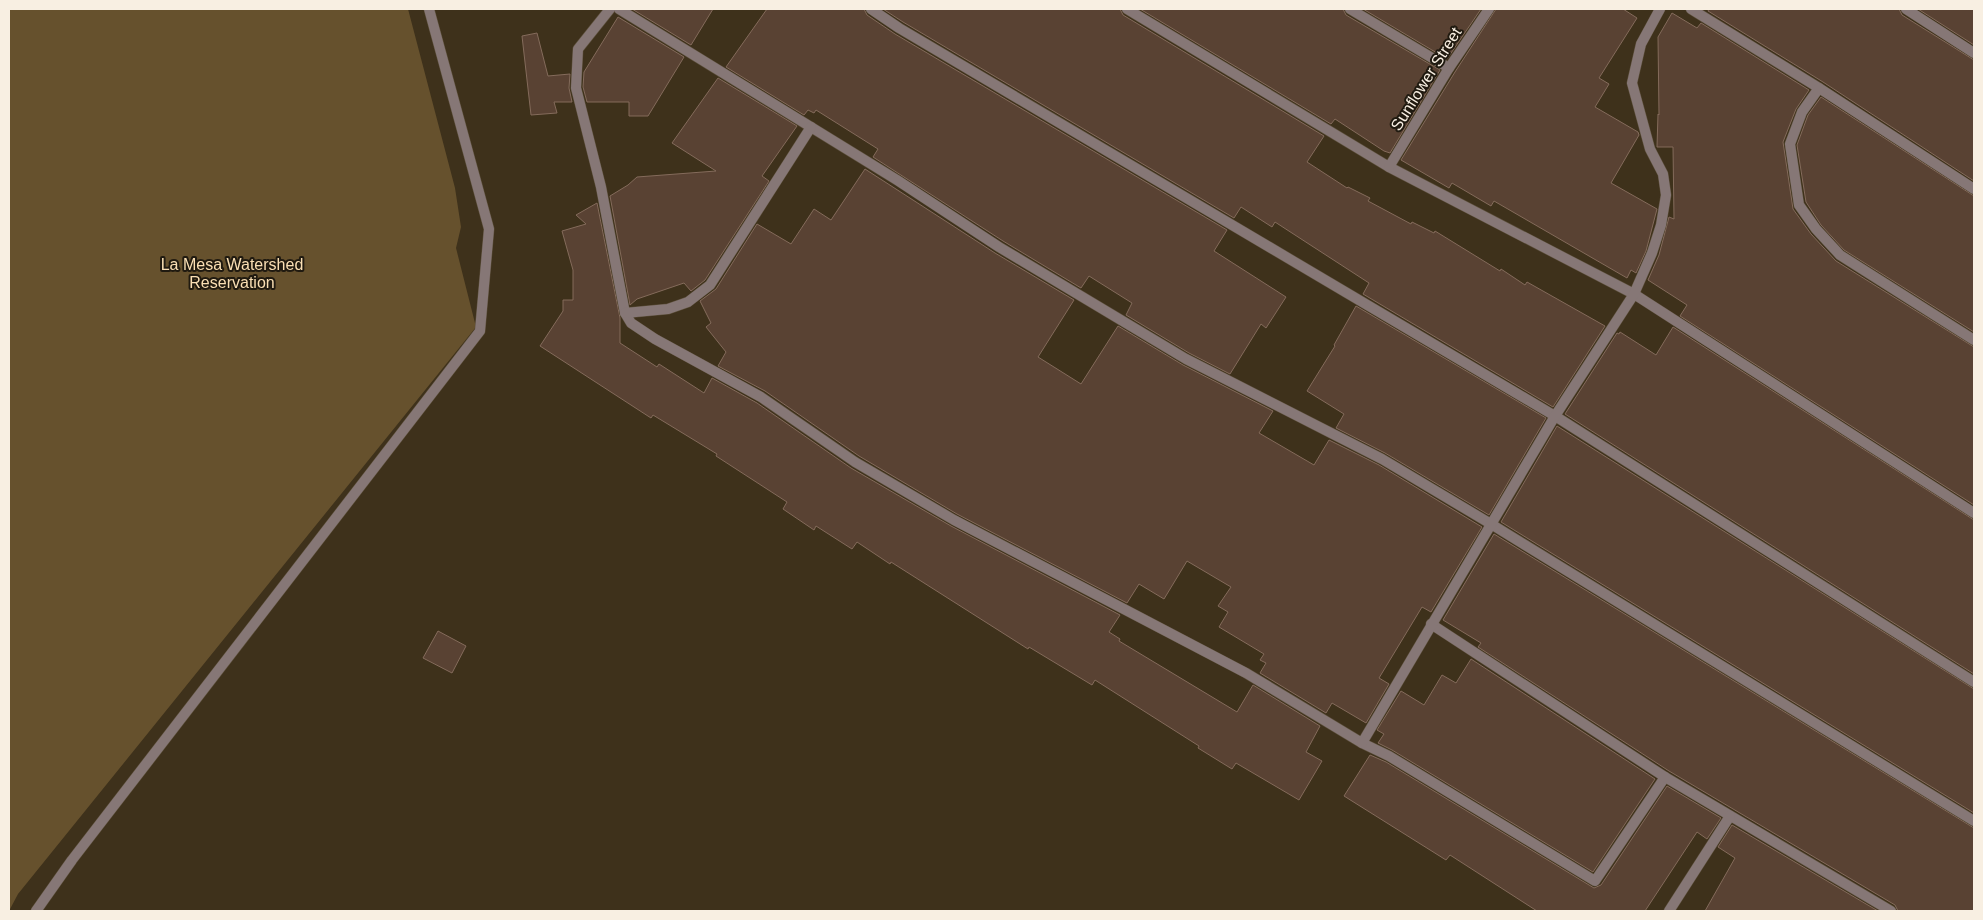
<svg xmlns="http://www.w3.org/2000/svg" width="1983" height="920" viewBox="0 0 1983 920" font-family="Helvetica,sans-serif">
<style>
.green{fill:#66512d}
.building{fill:#594233;stroke:#846b5b}
.lines{fill:none;stroke-linecap:round;stroke-linejoin:round}
.street-casing{stroke:#5c4f3b;stroke-width:11}
.street{stroke:#867776;stroke-width:10}
.labels{text-anchor:middle;dominant-baseline:central;stroke-width:4;stroke-linejoin:round;paint-order:stroke}
.street-label{font-size:16px;fill:#f8efe2;stroke:#201a10}
.park-label{font-size:16px;fill:#fadfb4;stroke:#201a10}
</style>
<rect width="100%" height="100%" fill="#3e311b"/>
<polygon class="green" points="9,9 408,9 455,188 461,227 456,248 476,327 18,894 9,911"/>
<g class="building">
<polygon points="632,9 713,9 691,45"/>
<polygon points="767,9 864,9 867,15 895,34 1227,230 1214,251 1286,297 1266,328 1261,324 1230,374 1189,353 1126,315 1132,303 1089,276 1081,288 1003,241 873,157 878,149 816,110 814,113 808,110 804,115 726,67"/>
<polygon points="883,9 1120,9 1123,15 1324,136 1307,162 1347,188 1348,187 1370,198 1368,201 1411,224 1412,222 1434,233 1435,231 1500,271 1501,269 1525,285 1527,282 1605,326 1553,407 1363,294 1369,283 1275,222 1272,227 1241,207 1234,218 903,22"/>
<polygon points="1140,9 1343,9 1346,15 1440,70 1390,153 1384,151 1335,119 1331,124"/>
<polygon points="1363,9 1481,9 1447,59"/>
<polygon points="1496,9 1623,9 1637,18 1599,78 1609,84 1595,107 1638,132 1639,135 1611,183 1657,209 1646,251 1636,273 1631,270 1627,278 1494,201 1491,206 1452,183 1449,188 1401,160 1455,72"/>
<polygon points="1709,9 1899,9 1902,15 1974,60 1974,181 1823,82 1708,11"/>
<polygon points="1918,9 1974,9 1974,45"/>
<polygon points="1672,13 1697,28 1701,23 1809,90 1796,109 1783,142 1793,209 1811,234 1836,261 1974,347 1974,505 1680,316 1687,305 1648,280 1659,255 1669,217 1674,219 1673,147 1657,147 1658,114 1659,115 1658,37"/>
<polygon points="618,17 684,57 648,116 629,116 629,102 587,102 583,87 584,72"/>
<polygon points="537,33 548,76 570,74 569,88 572,102 554,102 557,113 531,115 522,36"/>
<polygon points="718,78 797,126 762,176 769,181 705,280 691,291 684,283 637,299 630,305 610,196 628,185 637,177 716,171 672,143"/>
<polygon points="1821,97 1974,196 1974,332 1844,250 1821,225 1806,202 1797,145 1808,115"/>
<polygon points="865,169 995,253 1074,300 1038,357 1081,384 1118,326 1183,365 1273,411 1259,433 1314,465 1329,440 1379,465 1482,527 1431,612 1422,607 1379,678 1389,684 1366,723 1332,703 1326,713 1260,673 1266,663 1260,660 1264,654 1219,627 1228,612 1218,606 1231,587 1187,561 1164,599 1139,584 1127,603 957,514 859,456 765,391 718,366 726,352 706,327 711,323 700,301 716,289 757,224 791,244 814,209 831,220"/>
<polygon points="597,203 620,318 620,343 657,367 659,364 704,393 712,378 757,403 851,468 951,526 1120,615 1109,632 1120,639 1119,641 1237,712 1253,685 1320,726 1306,752 1322,761 1299,800 1236,763 1232,769 1198,748 1199,746 1095,680 1092,685 1029,647 1028,649 891,562 890,564 857,542 852,549 816,526 814,530 783,509 787,502 716,456 717,454 653,415 651,418 540,346 563,311 563,300 573,300 573,270 562,231 586,224 576,215"/>
<polygon points="1356,306 1546,418 1489,515 1385,453 1336,428 1344,414 1307,391 1335,346 1334,345"/>
<polygon points="1673,327 1974,520 1974,674 1565,414 1617,333 1619,334 1620,332 1656,355"/>
<polygon points="1557,426 1974,689 1974,813 1501,522"/>
<polygon points="1494,534 1974,828 1974,911 1898,911 1895,905 1669,771 1478,647 1481,643 1443,620"/>
<polygon points="438,631 466,646 452,673 423,658"/>
<polygon points="1471,659 1655,779 1593,872 1392,750 1378,743 1384,734 1377,730 1401,691 1424,705 1442,675 1456,683"/>
<polygon points="1370,755 1386,762 1594,888 1601,885 1667,786 1721,818 1707,839 1697,832 1645,911 1537,911 1450,855 1446,860 1344,796"/>
<polygon points="1732,825 1878,911 1705,911 1735,858 1718,847"/>
</g>
<g class="lines">
<defs>
<g id="street">
<polyline points="610,9 578,49 576,88 601,187 625,313 631,323 655,339 761,397 855,462 954,520 1246,673 1362,743 1389,756 1595,881 1665,777"/>
<polyline points="619,9 897,180 999,247 1186,359 1382,459 1491,524 1974,821"/>
<polyline points="871,9 899,28 1555,416 1974,682"/>
<polyline points="1127,9 1389,167 1634,294 1974,513"/>
<polyline points="1350,9 1449,68"/>
<polyline points="1691,9 1819,88 1974,189"/>
<polyline points="1906,9 1974,53"/>
<polyline points="1819,88 1802,112 1790,144 1799,205 1816,229 1840,255 1974,340"/>
<polyline points="1389,167 1449,68 1489,9"/>
<polyline points="625,313 668,309 688,302 710,285 811,127"/>
<polyline points="1431,624 1665,777 1891,911"/>
<polyline points="1362,743 1555,416 1634,294 1652,253 1661,225 1666,195 1663,174 1650,149 1632,83 1641,44 1660,9"/>
<polyline points="36,911 72,860 480,331 489,229 429,9"/>
<polyline points="1669,911 1730,816"/>
</g>
</defs>
<use href="#street" class="street-casing"/>
<use href="#street" class="street"/>
</g>
<g class="labels">
<g class="street-label">
<text transform="translate(1426 79) rotate(-58)">Sunflower Street</text>
</g>
<g class="park-label">
<text x="232" y="264">La Mesa Watershed<tspan x="232" dy="18">Reservation</tspan></text>
</g>
</g>
<rect width="1983" height="920" fill="none" stroke="#f8efe2" stroke-width="20"/>
</svg>
